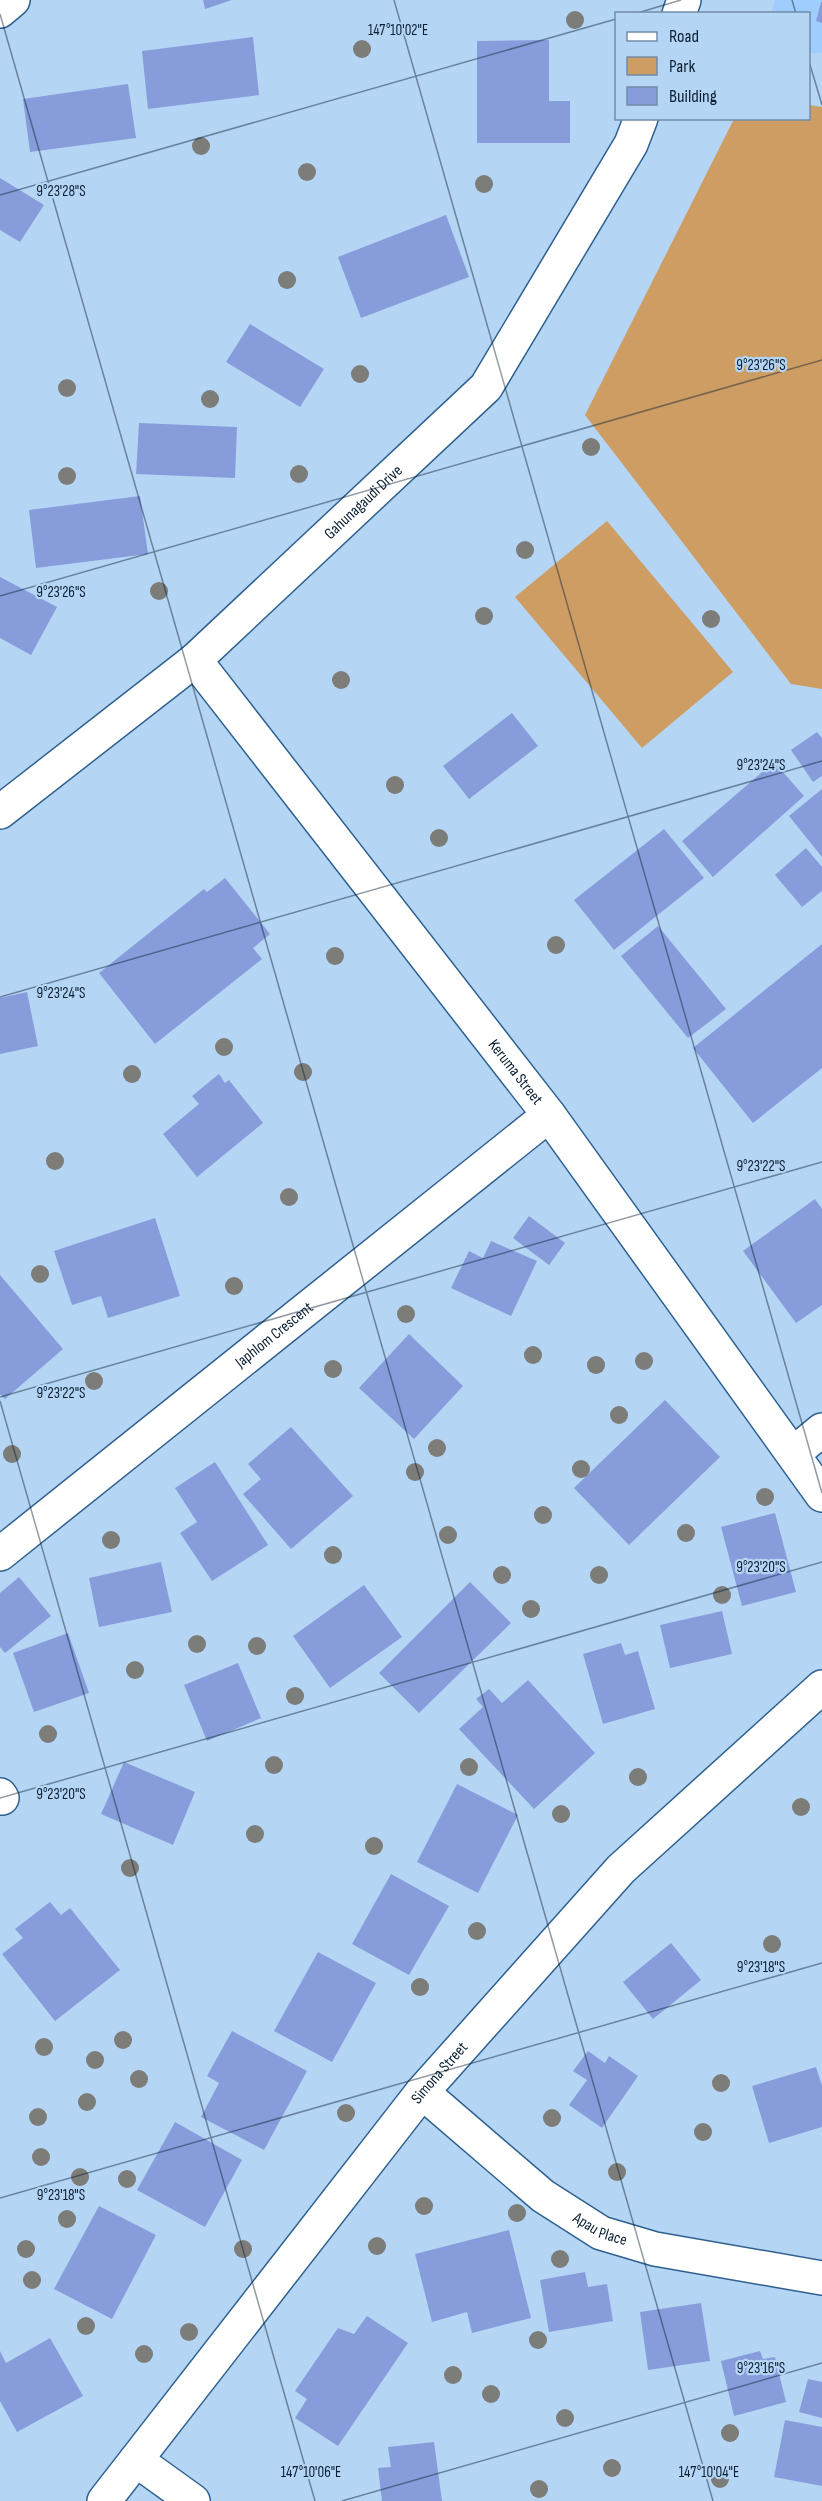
<svg xmlns="http://www.w3.org/2000/svg" width="822" height="2501" viewBox="0 0 822 2501" font-family="'Sofia Sans Condensed',sans-serif">
<style>
.built{fill:#9fcefe}
.green{fill:#ce9d63}
.building{fill:#879ddb}
.lines{fill:none;stroke-linecap:round;stroke-linejoin:round}
.street-casing{stroke:#2e6190;stroke-width:36}
.street{stroke:#fff;stroke-width:33}
.tree{fill:#7c7c79}
.ticks{fill:none;stroke:#0a1f33;stroke-width:1.5;stroke-opacity:0.45}
.labels{text-anchor:middle;dominant-baseline:central;stroke-width:4.5;stroke-linejoin:round;paint-order:stroke}
.street-label{font-size:16px;fill:#0a1f33;stroke:#b5d5f5}
.ticks-label{font-size:15px;text-anchor:middle;fill:#0a1f33;stroke:#b5d5f5;stroke-width:4.5;stroke-linejoin:round;paint-order:stroke}
</style>
<rect width="100%" height="100%" fill="#b5d5f5"/>
<polygon class="built" points="775,0 822,0 822,53 809,53 808,14 771,14"/>
<g class="green">
<polygon points="809,105 822,107 822,689 791,684 585,415 734,119 808,118"/>
<polygon points="607,521 733,672 642,748 515,597"/>
</g>
<g class="building">
<polygon points="203,0 232,0 205,9"/>
<polygon points="821,2 822,2 822,23 816,21"/>
<polygon points="253,37 259,95 148,109 142,51"/>
<polygon points="549,40 549,101 570,101 570,143 477,143 477,41"/>
<polygon points="128,84 136,138 30,152 23,99"/>
<polygon points="0,178 44,205 20,242 0,230"/>
<polygon points="446,215 469,277 361,318 338,257"/>
<polygon points="250,324 324,369 300,407 226,362"/>
<polygon points="139,423 237,427 235,478 136,474"/>
<polygon points="140,496 148,554 36,568 29,510"/>
<polygon points="0,577 57,607 31,655 0,638"/>
<polygon points="512,713 538,746 469,799 443,766"/>
<polygon points="817,732 822,738 822,776 813,782 791,750"/>
<polygon points="774,762 804,796 713,877 682,841"/>
<polygon points="822,789 822,857 789,816"/>
<polygon points="664,829 704,878 614,950 574,900"/>
<polygon points="806,848 822,867 822,891 802,907 775,875"/>
<polygon points="225,878 270,934 253,948 262,959 155,1044 99,973 204,889 207,892"/>
<polygon points="658,926 726,1009 688,1038 621,956"/>
<polygon points="822,944 822,1068 753,1123 693,1048"/>
<polygon points="27,992 38,1046 0,1054 0,998"/>
<polygon points="219,1074 225,1083 229,1080 263,1123 197,1177 163,1134 199,1104 192,1096"/>
<polygon points="815,1199 822,1209 822,1305 796,1323 743,1251"/>
<polygon points="529,1216 565,1243 549,1265 513,1238"/>
<polygon points="155,1218 180,1296 108,1318 101,1296 72,1305 54,1251"/>
<polygon points="491,1241 537,1261 511,1316 451,1288 469,1251 483,1258"/>
<polygon points="0,1275 63,1349 5,1399 0,1394"/>
<polygon points="409,1334 463,1386 414,1439 359,1388"/>
<polygon points="665,1400 720,1457 629,1545 574,1488"/>
<polygon points="291,1427 353,1496 291,1549 243,1494 261,1479 248,1464"/>
<polygon points="215,1462 268,1545 212,1581 180,1533 197,1522 175,1488"/>
<polygon points="775,1513 796,1592 742,1606 721,1527"/>
<polygon points="161,1562 172,1612 99,1627 89,1578"/>
<polygon points="19,1577 51,1616 5,1653 0,1647 0,1593"/>
<polygon points="470,1582 511,1623 419,1713 379,1673"/>
<polygon points="364,1585 402,1637 330,1688 293,1636"/>
<polygon points="722,1611 732,1654 670,1668 660,1625"/>
<polygon points="68,1633 89,1693 34,1712 13,1653"/>
<polygon points="621,1643 625,1655 638,1651 655,1709 603,1724 583,1654"/>
<polygon points="238,1663 261,1718 207,1741 184,1685"/>
<polygon points="528,1680 595,1753 534,1809 459,1729 483,1707 476,1699 489,1689 502,1703"/>
<polygon points="124,1762 195,1792 173,1845 101,1814"/>
<polygon points="457,1784 518,1815 478,1893 417,1862"/>
<polygon points="391,1874 449,1906 409,1975 352,1944"/>
<polygon points="50,1902 61,1915 70,1908 120,1970 55,2021 2,1954 23,1938 15,1929"/>
<polygon points="671,1943 701,1980 653,2019 623,1982"/>
<polygon points="318,1952 376,1983 332,2062 274,2031"/>
<polygon points="232,2031 307,2071 264,2150 201,2117 219,2083 207,2076"/>
<polygon points="588,2051 605,2063 609,2056 638,2076 602,2128 569,2105 587,2080 573,2071"/>
<polygon points="816,2067 822,2086 822,2127 769,2143 752,2086"/>
<polygon points="175,2122 242,2160 205,2227 137,2190"/>
<polygon points="99,2206 156,2235 112,2319 54,2289"/>
<polygon points="509,2230 531,2318 472,2333 467,2312 432,2322 415,2254"/>
<polygon points="585,2272 588,2287 607,2284 613,2321 549,2332 540,2280"/>
<polygon points="701,2303 710,2361 648,2370 640,2312"/>
<polygon points="367,2316 408,2343 338,2446 295,2418 307,2399 295,2391 338,2328 354,2334"/>
<polygon points="50,2338 83,2396 17,2432 0,2401 0,2351 6,2363"/>
<polygon points="760,2351 763,2359 775,2357 786,2402 734,2416 721,2361"/>
<polygon points="808,2379 822,2382 822,2418 799,2412"/>
<polygon points="785,2420 822,2427 822,2486 774,2477"/>
<polygon points="434,2442 442,2501 382,2501 378,2468 391,2467 388,2447"/>
</g>
<g class="lines">
<defs>
<g id="street">
<polyline points="0,11 13,0"/>
<polyline points="679,14 684,0"/>
<path id="s1" d="M 195,660 L 549,1115 L 822,1495"/>
<path id="s2" d="M 0,812 L 195,660 L 486,387 L 631,144 L 641,118"/>
<polyline points="794,1453 822,1430"/>
<path id="s3" d="M 0,1554 L 549,1115"/>
<polyline points="0,1795 2,1798"/>
<path id="s4" d="M 422,2092 L 543,2196 L 601,2233 L 655,2249 L 822,2278"/>
<polyline points="136,2460 193,2501"/>
<path id="s5" d="M 104,2501 L 422,2092 L 621,1869 L 822,1687"/>
</g>
</defs>
<use href="#street" class="street-casing"/>
<use href="#street" class="street"/>
</g>
<g class="tree">
<circle cx="575" cy="20" r="9"/>
<circle cx="362" cy="49" r="9"/>
<circle cx="201" cy="146" r="9"/>
<circle cx="307" cy="172" r="9"/>
<circle cx="484" cy="184" r="9"/>
<circle cx="287" cy="280" r="9"/>
<circle cx="360" cy="374" r="9"/>
<circle cx="67" cy="388" r="9"/>
<circle cx="210" cy="399" r="9"/>
<circle cx="591" cy="447" r="9"/>
<circle cx="299" cy="474" r="9"/>
<circle cx="67" cy="476" r="9"/>
<circle cx="525" cy="550" r="9"/>
<circle cx="159" cy="591" r="9"/>
<circle cx="484" cy="616" r="9"/>
<circle cx="711" cy="619" r="9"/>
<circle cx="341" cy="680" r="9"/>
<circle cx="395" cy="785" r="9"/>
<circle cx="439" cy="838" r="9"/>
<circle cx="556" cy="945" r="9"/>
<circle cx="335" cy="956" r="9"/>
<circle cx="224" cy="1047" r="9"/>
<circle cx="303" cy="1072" r="9"/>
<circle cx="132" cy="1074" r="9"/>
<circle cx="55" cy="1161" r="9"/>
<circle cx="289" cy="1197" r="9"/>
<circle cx="40" cy="1274" r="9"/>
<circle cx="234" cy="1286" r="9"/>
<circle cx="406" cy="1314" r="9"/>
<circle cx="533" cy="1355" r="9"/>
<circle cx="644" cy="1361" r="9"/>
<circle cx="596" cy="1365" r="9"/>
<circle cx="333" cy="1369" r="9"/>
<circle cx="94" cy="1381" r="9"/>
<circle cx="619" cy="1415" r="9"/>
<circle cx="437" cy="1448" r="9"/>
<circle cx="12" cy="1454" r="9"/>
<circle cx="581" cy="1469" r="9"/>
<circle cx="415" cy="1472" r="9"/>
<circle cx="765" cy="1497" r="9"/>
<circle cx="543" cy="1515" r="9"/>
<circle cx="686" cy="1533" r="9"/>
<circle cx="448" cy="1535" r="9"/>
<circle cx="111" cy="1540" r="9"/>
<circle cx="333" cy="1555" r="9"/>
<circle cx="502" cy="1575" r="9"/>
<circle cx="599" cy="1575" r="9"/>
<circle cx="722" cy="1595" r="9"/>
<circle cx="531" cy="1609" r="9"/>
<circle cx="197" cy="1644" r="9"/>
<circle cx="257" cy="1646" r="9"/>
<circle cx="135" cy="1670" r="9"/>
<circle cx="295" cy="1696" r="9"/>
<circle cx="48" cy="1734" r="9"/>
<circle cx="274" cy="1765" r="9"/>
<circle cx="469" cy="1767" r="9"/>
<circle cx="638" cy="1777" r="9"/>
<circle cx="801" cy="1807" r="9"/>
<circle cx="561" cy="1814" r="9"/>
<circle cx="255" cy="1834" r="9"/>
<circle cx="374" cy="1846" r="9"/>
<circle cx="130" cy="1868" r="9"/>
<circle cx="477" cy="1931" r="9"/>
<circle cx="772" cy="1944" r="9"/>
<circle cx="420" cy="1987" r="9"/>
<circle cx="123" cy="2040" r="9"/>
<circle cx="44" cy="2047" r="9"/>
<circle cx="95" cy="2060" r="9"/>
<circle cx="139" cy="2079" r="9"/>
<circle cx="721" cy="2083" r="9"/>
<circle cx="87" cy="2102" r="9"/>
<circle cx="346" cy="2113" r="9"/>
<circle cx="38" cy="2117" r="9"/>
<circle cx="552" cy="2118" r="9"/>
<circle cx="703" cy="2132" r="9"/>
<circle cx="41" cy="2157" r="9"/>
<circle cx="617" cy="2172" r="9"/>
<circle cx="80" cy="2177" r="9"/>
<circle cx="127" cy="2179" r="9"/>
<circle cx="424" cy="2206" r="9"/>
<circle cx="517" cy="2213" r="9"/>
<circle cx="67" cy="2219" r="9"/>
<circle cx="377" cy="2246" r="9"/>
<circle cx="26" cy="2249" r="9"/>
<circle cx="243" cy="2249" r="9"/>
<circle cx="560" cy="2259" r="9"/>
<circle cx="32" cy="2280" r="9"/>
<circle cx="86" cy="2326" r="9"/>
<circle cx="189" cy="2332" r="9"/>
<circle cx="538" cy="2340" r="9"/>
<circle cx="144" cy="2354" r="9"/>
<circle cx="453" cy="2375" r="9"/>
<circle cx="491" cy="2394" r="9"/>
<circle cx="565" cy="2418" r="9"/>
<circle cx="730" cy="2433" r="9"/>
<circle cx="612" cy="2468" r="9"/>
<circle cx="720" cy="2479" r="9"/>
<circle cx="539" cy="2489" r="9"/>
</g>
<path class="ticks" d="M 394,0 L 822,1493M 792,0 L 796,14M 0,14 L 713,2501M 634,14 L 681,0M 808,58 L 822,105M 0,195 L 616,19M 0,596 L 822,360M 0,997 L 822,761M 0,1397 L 822,1162M 0,1401 L 315,2501M 0,1798 L 822,1562M 0,2198 L 822,1963M 342,2501 L 822,2363"/>
<g class="labels">
<g class="street-label">
<text stroke="none"><textPath href="#s2" startOffset="478">Gahunagaudi Drive</textPath></text>
<text stroke="none"><textPath href="#s1" startOffset="522">Keruma Street</textPath></text>
<text stroke="none"><textPath href="#s3" startOffset="351">Japhlom Crescent</textPath></text>
<text stroke="none"><textPath href="#s5" startOffset="544">Simona Street</textPath></text>
<text stroke="none"><textPath href="#s4" startOffset="226">Apau Place</textPath></text>
</g>
</g>
<g class="ticks-label">
<text x="398" y="35">147°10'02"E</text>
<text x="61" y="196">9°23'28"S</text>
<text x="761" y="370">9°23'26"S</text>
<text x="61" y="597">9°23'26"S</text>
<text x="761" y="770">9°23'24"S</text>
<text x="61" y="998">9°23'24"S</text>
<text x="761" y="1171">9°23'22"S</text>
<text x="61" y="1398">9°23'22"S</text>
<text x="761" y="1572">9°23'20"S</text>
<text x="61" y="1799">9°23'20"S</text>
<text x="761" y="1972">9°23'18"S</text>
<text x="61" y="2200">9°23'18"S</text>
<text x="761" y="2373">9°23'16"S</text>
<text x="311" y="2477">147°10'06"E</text>
<text x="709" y="2477">147°10'04"E</text>
</g>
<rect x="615" y="12" width="195" height="108" fill="#b5d5f5" stroke="#718ca7" stroke-width="1.5"/>
<rect x="627" y="32" width="30" height="9" fill="#ffffff" stroke="#718ca7" stroke-width="1.5"/>
<text x="669" y="42" font-size="18" fill="#0a1f33">Road</text>
<rect x="627" y="57" width="30" height="18" fill="#ce9d63" stroke="#718ca7" stroke-width="1.5"/>
<text x="669" y="72" font-size="18" fill="#0a1f33">Park</text>
<rect x="627" y="87" width="30" height="18" fill="#879ddb" stroke="#718ca7" stroke-width="1.5"/>
<text x="669" y="102" font-size="18" fill="#0a1f33">Building</text>
</svg>
